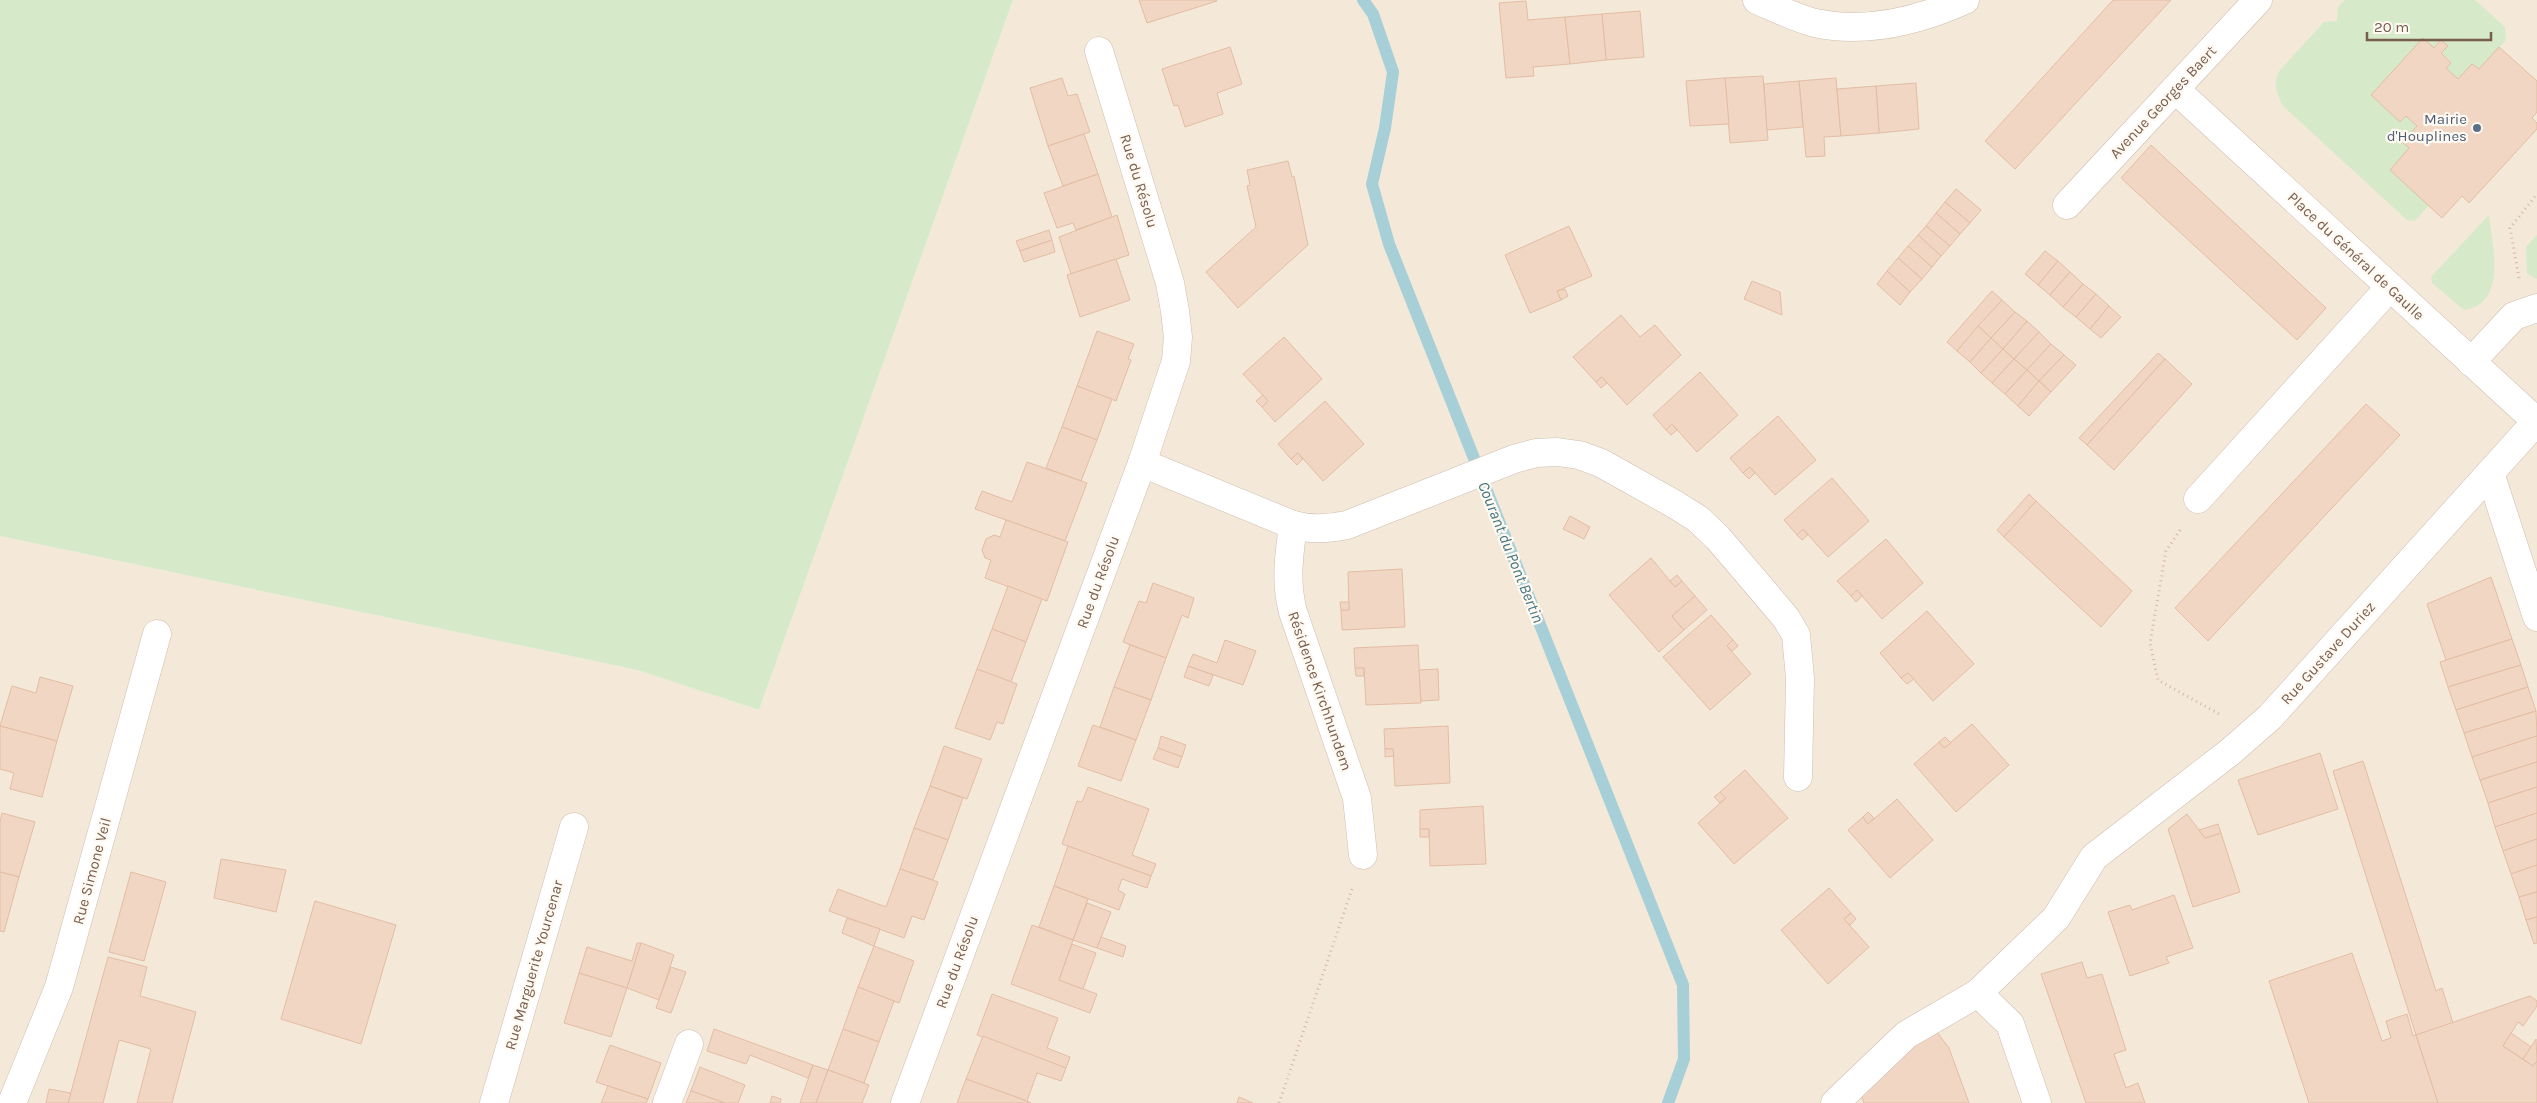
<svg xmlns="http://www.w3.org/2000/svg" width="2537" height="1103" viewBox="0 0 2537 1103" font-family="Karla,sans-serif">
<style>
.residential{fill:#f4e8d9}
.green{fill:#d6eac9}
.lines{fill:none;stroke-linecap:round;stroke-linejoin:round}
.stream{stroke:#a6cfd7;stroke-width:12}
.building{fill:#f1d6c3;stroke:#e3bda4}
.minor-casing{stroke:#cebeb0;stroke-width:29}
.path{stroke:#d6b9a6;stroke-width:3;stroke-dasharray:1 4;stroke-linecap:butt}
.minor{stroke:#fff;stroke-width:28}
.service-dot{fill:#5c6f8a;stroke:#fef9f1;stroke-width:2}
.labels{text-anchor:middle;dominant-baseline:central;stroke-width:4.5;stroke-linejoin:round;paint-order:stroke}
.street-label{font-size:15px;fill:#775d4e;stroke:#fef9f1}
.service-label{font-size:15px;fill:#4e5e75;stroke:#fef9f1;text-anchor:end}
.water-label{font-size:16px;font-style:italic;fill:#457782;stroke:#fef9f1}
</style>
<rect width="100%" height="100%" fill="#fcf6eb"/>
<polygon class="residential" points="1013,0 2537,0 2537,1103 0,1103 0,536 637,670 759,710"/>
<g class="green">
<polygon points="0,0 1013,0 759,710 637,670 0,536"/>
<path d="M 2345,0 L 2475,0 L 2505,27 L 2506,40 L 2479,69 L 2472,64 L 2458,79 L 2446,68 L 2451,62 L 2441,53 L 2447,46 L 2441,40 L 2434,48 L 2423,38 L 2371,95 L 2400,122 L 2406,116 L 2417,126 L 2403,142 L 2409,148 L 2390,170 L 2429,205 L 2415,221 L 2407,220 L 2283,106 C 2277,94 2272,83 2280,70 L 2324,22 L 2337,21 L 2338,7 Z"/>
<path d="M 2489,215 C 2492,247 2508,303 2464,310 L 2432,283 L 2431,277 Z"/>
<polygon points="2537,235 2537,279 2527,274 2526,247"/>
</g>
<g class="lines">
<polyline class="stream" points="1363,0 1373,14 1393,72 1385,128 1372,184 1389,244 1683,985 1684,1059 1668,1103"/>
</g>
<g class="building">
<polygon points="1139,0 1216,0 1217,1 1147,23"/>
<polygon points="2113,0 2171,0 2015,169 1985,141"/>
<polygon points="1526,1 1528,20 1565,17 1570,64 1533,67 1534,76 1506,78 1499,3"/>
<polygon points="1640,11 1644,57 1606,60 1602,14"/>
<polygon points="1602,14 1606,60 1570,64 1565,17"/>
<polygon points="2423,38 2434,48 2441,40 2448,46 2441,53 2451,63 2446,68 2458,79 2472,64 2479,69 2499,47 2537,81 2537,112 2532,118 2537,123 2537,129 2469,203 2462,196 2442,218 2390,170 2409,148 2402,142 2417,126 2406,116 2400,122 2371,95"/>
<polygon points="1230,47 1242,84 1217,93 1223,114 1185,127 1178,105 1174,106 1162,69"/>
<polygon points="1763,76 1768,140 1730,143 1725,78"/>
<polygon points="1062,78 1068,96 1077,94 1090,132 1048,146 1030,88"/>
<polygon points="1725,78 1729,124 1690,126 1686,81"/>
<polygon points="1836,78 1841,136 1824,137 1825,156 1806,157 1799,81"/>
<polygon points="1799,81 1803,127 1767,130 1764,84"/>
<polygon points="1916,83 1919,129 1879,133 1876,86"/>
<polygon points="1876,86 1879,133 1841,136 1837,89"/>
<polygon points="1084,134 1098,174 1063,186 1048,146"/>
<polygon points="2151,145 2326,308 2297,340 2121,178"/>
<polygon points="1288,161 1292,177 1294,176 1308,245 1238,308 1206,272 1256,227 1247,186 1250,185 1247,170"/>
<polygon points="1098,174 1112,217 1076,230 1073,223 1057,228 1044,193"/>
<polygon points="1956,189 1981,210 1970,223 1945,202"/>
<polygon points="1945,202 1970,223 1960,234 1936,213"/>
<polygon points="1936,213 1960,234 1950,246 1926,226"/>
<polygon points="1117,215 1129,255 1071,274 1059,237"/>
<polygon points="1569,226 1592,276 1557,291 1561,300 1530,313 1505,255"/>
<polygon points="1926,226 1950,246 1941,256 1918,235"/>
<polygon points="1049,230 1052,240 1020,251 1016,241"/>
<polygon points="1918,235 1941,256 1932,267 1908,246"/>
<polygon points="1052,240 1055,252 1024,262 1020,251"/>
<polygon points="1908,246 1932,267 1922,279 1898,258"/>
<polygon points="2045,251 2058,261 2038,285 2025,274"/>
<polygon points="1898,258 1922,279 1910,292 1887,271"/>
<polygon points="1116,259 1130,300 1080,317 1067,275"/>
<polygon points="2058,261 2070,272 2050,295 2038,285"/>
<polygon points="1887,271 1910,292 1900,305 1877,284"/>
<polygon points="2070,272 2083,284 2063,307 2050,295"/>
<polygon points="1752,281 1780,292 1782,315 1744,299"/>
<polygon points="2083,284 2096,294 2076,317 2063,307"/>
<polygon points="1565,289 1568,296 1561,300 1557,291"/>
<polygon points="1992,291 2002,300 1957,351 1947,342"/>
<polygon points="2096,294 2109,306 2090,329 2076,317"/>
<polygon points="2002,300 2015,312 1991,338 1978,326"/>
<polygon points="2109,306 2121,317 2101,338 2090,329"/>
<polygon points="2015,312 2027,321 2003,349 1991,338"/>
<polygon points="1621,315 1640,337 1655,325 1681,355 1627,405 1602,377 1596,382 1573,357"/>
<polygon points="2027,321 2039,332 2014,359 2003,349"/>
<polygon points="1978,326 1991,338 1970,362 1957,351"/>
<polygon points="1097,331 1134,344 1128,359 1131,360 1116,401 1077,386"/>
<polygon points="2039,332 2051,344 2027,370 2014,359"/>
<polygon points="1284,337 1322,379 1275,422 1262,407 1268,401 1243,374"/>
<polygon points="1991,338 2003,349 1981,373 1970,362"/>
<polygon points="2051,344 2064,355 2039,381 2027,370"/>
<polygon points="2003,349 2014,359 1992,383 1981,373"/>
<polygon points="2158,353 2165,359 2087,445 2079,438"/>
<polygon points="2064,355 2076,365 2051,392 2039,381"/>
<polygon points="2014,359 2027,370 2005,394 1992,383"/>
<polygon points="2165,359 2192,384 2114,470 2087,445"/>
<polygon points="2027,370 2039,381 2018,406 2005,394"/>
<polygon points="1700,372 1738,415 1697,452 1672,424 1666,430 1653,415"/>
<polygon points="1602,377 1607,383 1601,388 1596,382"/>
<polygon points="2039,381 2051,392 2029,416 2018,406"/>
<polygon points="1077,386 1112,399 1097,440 1062,427"/>
<polygon points="1263,395 1268,401 1262,407 1256,401"/>
<polygon points="1325,401 1364,444 1323,481 1298,453 1291,459 1278,444"/>
<polygon points="2366,404 2400,435 2208,641 2175,608"/>
<polygon points="1778,416 1816,460 1775,495 1750,467 1743,473 1730,458"/>
<polygon points="1672,424 1677,430 1671,435 1666,430"/>
<polygon points="1062,427 1097,440 1081,481 1046,468"/>
<polygon points="1298,453 1303,459 1297,465 1291,459"/>
<polygon points="1027,462 1087,483 1065,541 975,509 982,491 1012,502"/>
<polygon points="1750,467 1755,473 1749,479 1743,473"/>
<polygon points="1832,478 1869,521 1828,557 1803,529 1797,535 1784,520"/>
<polygon points="2029,494 2036,501 2004,537 1997,530"/>
<polygon points="2036,501 2132,591 2101,627 2004,537"/>
<polygon points="1570,516 1590,527 1584,539 1563,529"/>
<polygon points="1006,520 1068,542 1047,601 985,578 991,560 985,558 982,550 986,539 994,535 1000,537"/>
<polygon points="1803,529 1808,535 1802,540 1797,535"/>
<polygon points="1886,539 1923,583 1882,619 1857,590 1851,596 1837,581"/>
<polygon points="1651,558 1675,587 1682,581 1695,596 1672,616 1684,630 1659,652 1609,595"/>
<polygon points="1402,569 1405,627 1342,630 1341,610 1349,610 1348,572"/>
<polygon points="1677,575 1682,581 1675,587 1670,581"/>
<polygon points="2491,577 2512,639 2446,660 2427,604"/>
<polygon points="1153,583 1194,598 1188,618 1182,615 1166,658 1123,642 1139,601 1146,603"/>
<polygon points="1008,586 1042,599 1026,642 992,629"/>
<polygon points="1857,590 1862,596 1856,602 1851,596"/>
<polygon points="1695,596 1707,610 1684,630 1672,616"/>
<polygon points="1340,602 1349,602 1349,610 1341,610"/>
<polygon points="1927,611 1974,664 1933,701 1908,673 1901,678 1880,653"/>
<polygon points="1711,615 1733,640 1727,646 1751,674 1710,710 1663,657"/>
<polygon points="992,629 1026,642 1011,682 977,669"/>
<polygon points="2512,639 2521,665 2448,687 2440,662"/>
<polygon points="1225,640 1256,651 1243,685 1188,666 1193,654 1217,663"/>
<polygon points="1733,640 1738,646 1732,651 1727,646"/>
<polygon points="1130,645 1166,658 1151,700 1114,687"/>
<polygon points="1418,645 1421,703 1366,705 1364,668 1355,668 1354,648"/>
<polygon points="2521,665 2528,687 2456,710 2448,687"/>
<polygon points="1188,666 1213,675 1209,686 1184,677"/>
<polygon points="1355,668 1364,668 1364,676 1356,676"/>
<polygon points="977,669 1017,684 1003,724 997,722 990,740 955,728"/>
<polygon points="1438,669 1439,700 1421,701 1419,670"/>
<polygon points="1908,673 1914,679 1907,684 1901,678"/>
<polygon points="40,677 73,686 57,741 0,726 12,686 36,693"/>
<polygon points="1114,687 1151,700 1136,740 1100,727"/>
<polygon points="2528,687 2536,711 2464,733 2456,710"/>
<polygon points="2536,711 2537,736 2472,757 2464,733"/>
<polygon points="1972,724 2009,765 1956,812 1914,764 1939,742 1944,748"/>
<polygon points="1093,725 1136,740 1121,781 1078,766"/>
<polygon points="0,726 57,741 42,797 10,789 14,773 0,769"/>
<polygon points="1448,726 1450,783 1395,786 1393,749 1385,749 1384,729"/>
<polygon points="1161,736 1186,745 1182,757 1158,748"/>
<polygon points="2537,736 2537,762 2480,780 2472,757"/>
<polygon points="1945,737 1951,743 1944,748 1939,742"/>
<polygon points="944,746 982,759 967,799 930,786"/>
<polygon points="1158,748 1182,757 1178,768 1153,759"/>
<polygon points="1385,749 1393,749 1394,756 1385,757"/>
<polygon points="2320,753 2338,809 2258,835 2238,780"/>
<polygon points="2363,761 2436,991 2442,988 2453,1023 2416,1035 2333,771"/>
<polygon points="2537,762 2537,787 2488,803 2480,780"/>
<polygon points="1745,770 1788,818 1734,864 1698,823 1726,798 1720,792"/>
<polygon points="930,786 963,798 948,840 914,828"/>
<polygon points="1088,787 1149,809 1132,855 1156,864 1151,876 1062,844 1077,801 1082,802"/>
<polygon points="2537,787 2537,813 2495,827 2488,803"/>
<polygon points="1720,792 1726,798 1720,803 1714,797"/>
<polygon points="1897,799 1933,840 1890,878 1848,830 1863,817 1868,824"/>
<polygon points="1483,806 1486,864 1430,866 1429,829 1420,829 1420,810"/>
<polygon points="1868,812 1874,818 1868,824 1863,817"/>
<polygon points="2,813 35,822 19,877 0,872 0,822"/>
<polygon points="2537,813 2537,839 2503,851 2495,827"/>
<polygon points="2187,814 2205,838 2221,833 2240,892 2193,907 2168,829"/>
<polygon points="2218,824 2221,833 2205,838 2199,830"/>
<polygon points="914,828 948,840 933,880 900,869"/>
<rect x="1420" y="829" width="9" height="8"/>
<polygon points="2537,839 2537,865 2511,874 2503,851"/>
<polygon points="1068,846 1151,876 1147,888 1122,879 1118,890 1125,894 1119,910 1054,886"/>
<polygon points="221,859 286,870 276,912 214,898"/>
<polygon points="2537,865 2537,892 2519,897 2511,874"/>
<polygon points="900,869 938,882 924,920 912,916 904,938 829,911 838,889 886,907"/>
<polygon points="0,872 19,877 4,932 0,931"/>
<polygon points="131,872 166,882 144,961 109,952"/>
<polygon points="1054,886 1088,899 1073,940 1039,927"/>
<polygon points="1829,888 1851,913 1844,919 1869,947 1828,984 1781,930"/>
<polygon points="2537,892 2537,917 2526,920 2519,897"/>
<polygon points="2174,895 2193,948 2166,957 2169,963 2130,976 2108,912 2130,905 2132,910"/>
<polygon points="315,901 396,925 361,1044 281,1019"/>
<polygon points="1087,903 1111,912 1097,948 1073,940"/>
<polygon points="1851,913 1856,919 1850,925 1844,919"/>
<polygon points="2537,917 2537,943 2534,944 2526,920"/>
<polygon points="847,918 880,929 874,946 842,933"/>
<polygon points="1032,925 1073,940 1059,980 1097,994 1090,1013 1011,984"/>
<polygon points="1101,937 1126,946 1123,957 1097,948"/>
<polygon points="637,943 641,943 627,988 579,973 587,947 632,961"/>
<polygon points="641,943 674,955 659,1000 627,988"/>
<polygon points="1072,944 1096,953 1083,989 1059,980"/>
<polygon points="874,946 914,961 899,1003 858,987"/>
<polygon points="2352,953 2382,1041 2391,1038 2386,1021 2407,1014 2413,1036 2416,1035 2438,1103 2309,1103 2269,981"/>
<polygon points="108,957 147,967 140,996 196,1012 172,1103 137,1103 151,1049 119,1040 103,1103 68,1103"/>
<polygon points="2082,962 2087,978 2102,974 2126,1050 2114,1054 2126,1088 2138,1083 2145,1103 2086,1103 2041,974"/>
<polygon points="671,967 686,972 671,1013 656,1008"/>
<polygon points="579,973 627,988 611,1037 564,1023"/>
<polygon points="858,987 894,1001 879,1042 843,1029"/>
<polygon points="992,994 1058,1018 1047,1048 1070,1057 1066,1068 977,1035"/>
<polygon points="2530,996 2537,1001 2537,1006 2523,1026 2518,1022 2503,1046 2533,1066 2537,1061 2537,1103 2438,1103 2416,1035"/>
<polygon points="1933,1027 1949,1048 1969,1103 1864,1103 1860,1093"/>
<polygon points="714,1029 813,1065 808,1078 750,1055 746,1064 707,1051"/>
<polygon points="843,1029 879,1042 864,1083 828,1070"/>
<polygon points="2511,1033 2531,1047 2523,1059 2503,1046"/>
<polygon points="983,1036 1066,1068 1061,1081 1037,1073 1027,1101 966,1079"/>
<polygon points="2536,1039 2537,1061 2533,1066 2523,1059"/>
<polygon points="610,1045 661,1063 648,1099 596,1082"/>
<polygon points="813,1065 828,1070 816,1103 800,1103"/>
<polygon points="700,1067 745,1085 738,1103 725,1103 691,1091"/>
<polygon points="828,1070 869,1085 862,1103 816,1103"/>
<polygon points="966,1079 1027,1101 1031,1103 957,1103"/>
<polygon points="608,1086 648,1099 646,1103 601,1103"/>
<polygon points="49,1089 71,1093 68,1103 46,1103"/>
<polygon points="691,1091 725,1103 686,1103"/>
<polygon points="772,1096 781,1099 780,1103 770,1103"/>
<polygon points="1239,1097 1253,1103 1237,1103"/>
</g>
<g class="lines">
<defs>
<g id="minor">
<path d="M 1757,0 C 1776,8 1795,18 1815,23 C 1866,34 1918,21 1965,0"/>
<polyline points="2175,89 2537,422"/>
<polyline points="2067,205 2258,0"/>
<polyline points="2471,362 2514,316 2537,308"/>
<path d="M 1142,463 L 1293,525 C 1312,530 1328,529 1347,525 L 1514,459 L 1536,453 L 1557,452 L 1579,455 L 1601,463 L 1676,505 L 1698,519 L 1718,538 L 1786,618 L 1796,635 L 1800,678 L 1798,777"/>
<polyline points="2490,473 2537,617"/>
<polyline points="2198,499 2390,287"/>
<path d="M 1293,525 C 1289,556 1285,582 1293,612 L 1357,798 L 1363,855"/>
<polyline points="1978,993 2010,1024 2037,1103"/>
<polyline points="12,1103 59,987 157,634"/>
<polyline points="494,1103 574,827"/>
<polyline points="667,1103 689,1044"/>
<polyline points="905,1103 1142,463 1176,361 1178,337 1175,311 1170,283 1099,51"/>
<polyline points="1835,1103 1906,1035 1978,993 2056,918 2094,857 2230,752 2270,717 2536,422"/>
</g>
</defs>
<use href="#minor" class="minor-casing"/>
<g class="path">
<polyline points="2519,278 2510,228 2537,194"/>
<polyline points="2180,530 2166,551 2150,643 2158,680 2219,714"/>
<polyline points="1279,1103 1352,889"/>
</g>
<use href="#minor" class="minor"/>
</g>
<circle class="service-dot" cx="2477" cy="128" r="5"/>
<g class="labels">
<g class="street-label">
<text transform="translate(2163 102) rotate(-47)">Avenue Georges Baert</text>
<text transform="translate(1139 181) rotate(73)">Rue du Résolu</text>
<text transform="translate(2356 256) rotate(43)">Place du Général de Gaulle</text>
<text transform="translate(1098 582) rotate(-70)">Rue du Résolu</text>
<text transform="translate(2328 653) rotate(-48)">Rue Gustave Duriez</text>
<text transform="translate(1320 691) rotate(71)">Résidence Kirchhundem</text>
<text transform="translate(92 871) rotate(-75)">Rue Simone Veil</text>
<text transform="translate(957 962) rotate(-70)">Rue du Résolu</text>
<text transform="translate(534 965) rotate(-74)">Rue Marguerite Yourcenar</text>
</g>
<g class="service-label">
<text x="2467" y="119">Mairie<tspan x="2467" dy="17">d'Houplines</tspan></text>
</g>
<g class="water-label">
<text transform="translate(1511 552) rotate(68)">Courant du Pont Bertin</text>
</g>
</g>
<path d="M2367 32v8h124v-8" fill="none" stroke="#775d4e" stroke-width="2.5"/>
<text x="2374" y="32" font-size="15" fill="#775d4e" stroke="#fef9f1" stroke-width="4" paint-order="stroke">20 m</text>
</svg>
